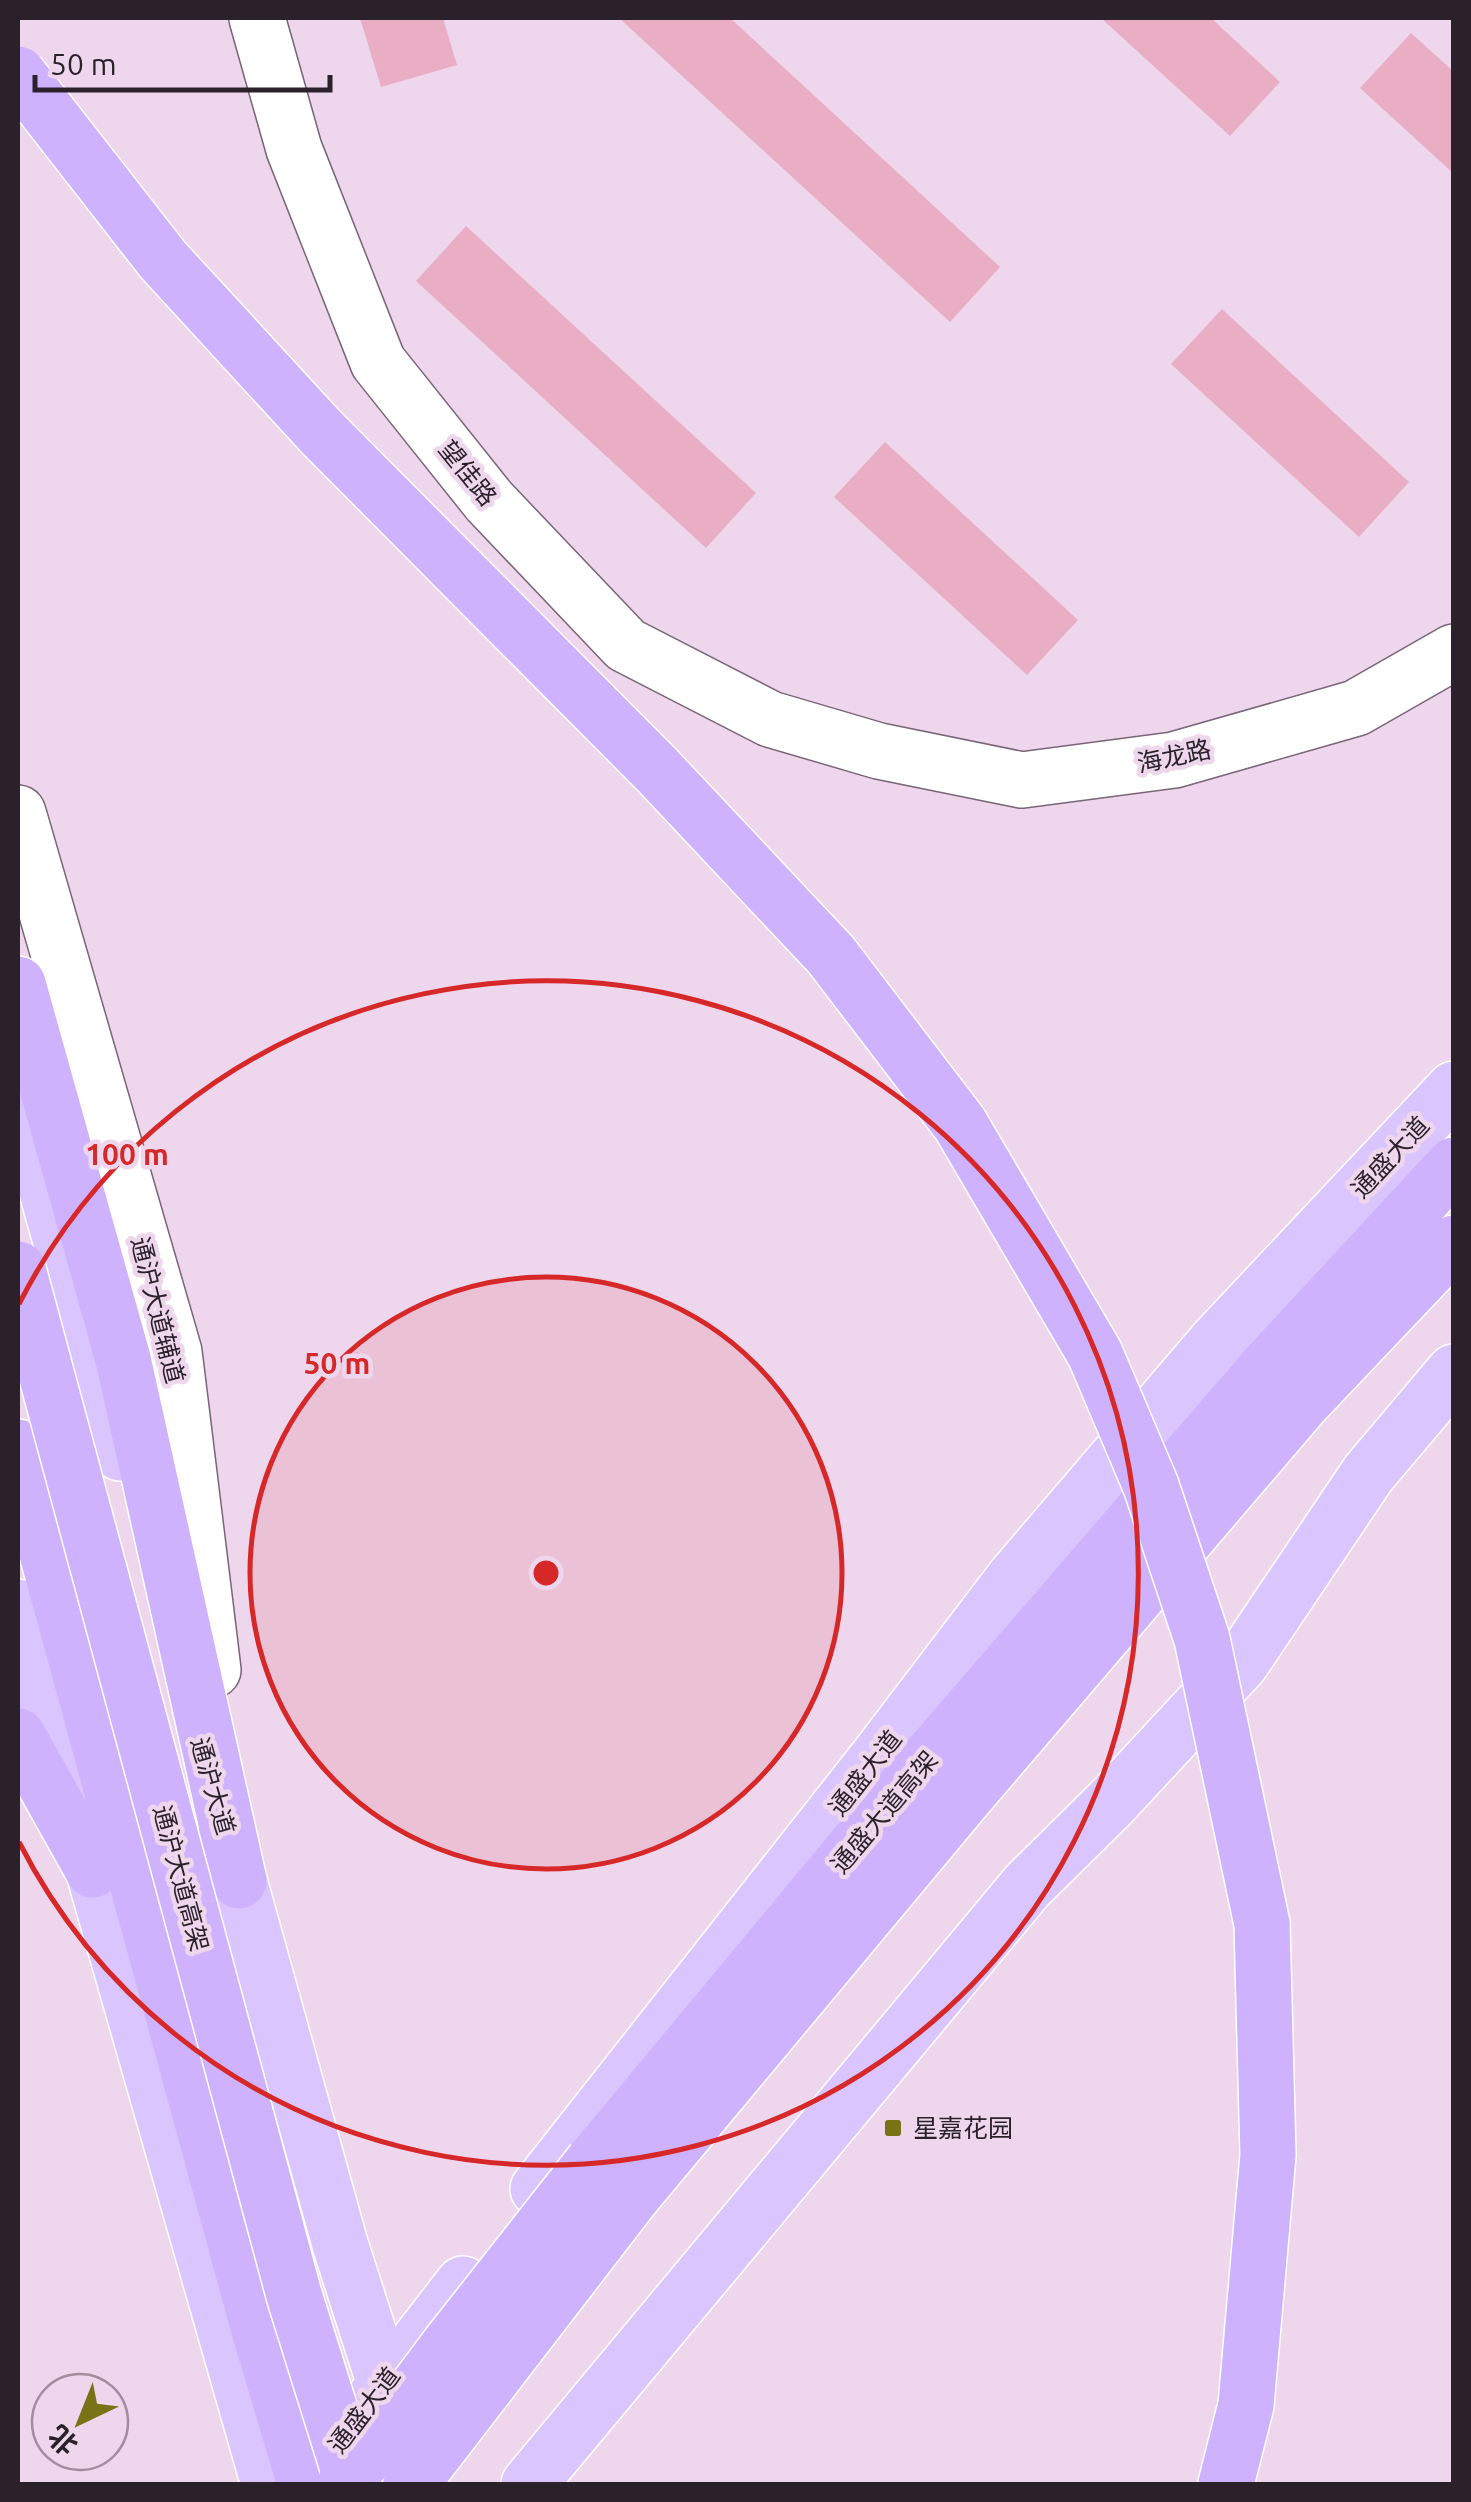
<svg xmlns="http://www.w3.org/2000/svg" width="1471" height="2502" viewBox="0 0 1471 2502" font-family="Ubuntu,'Noto Sans SC',sans-serif">
<style>
.building{fill:#eaaec4}
.lines{fill:none;stroke-linecap:round;stroke-linejoin:round}
.tertiary-casing{stroke:#796478;stroke-width:58}
.primary-casing{stroke:#fff;stroke-width:58}
.trunk-casing{stroke:#fff;stroke-width:58}
.tertiary{stroke:#fff;stroke-width:55}
.primary{stroke:#dac5fe;stroke-width:55}
.trunk{stroke:#ceb2fe;stroke-width:55}
.trunk-bridge-casing{stroke:#fff;stroke-width:58;stroke-linecap:butt}
.trunk-bridge{stroke:#ceb2fe;stroke-width:55}
.ring{fill:none;stroke:#d62828;stroke-width:5}
.poi-dot{fill:#777316;stroke:#eed6ed;stroke-width:4}
.labels{text-anchor:middle;dominant-baseline:central;stroke-width:9;stroke-linejoin:round;paint-order:stroke}
.street-label{font-size:25px;fill:#2a212a;stroke:#eed6ed}
.poi-label{font-size:25px;fill:#2a212a;stroke:#eed6ed;text-anchor:start}
.centre{fill:#d62828;stroke:#eed6ed;stroke-width:5}
.ring-label{font-size:30px;text-anchor:middle;font-weight:bold;fill:#d62828;stroke:#eed6ed;stroke-width:9;stroke-linejoin:round;paint-order:stroke}
</style>
<rect width="100%" height="100%" fill="#eed6ed"/>
<g class="building">
<polygon points="360,18 443,18 457,65 381,87"/>
<polygon points="619,18 730,18 1000,267 950,322"/>
<polygon points="1101,18 1211,18 1280,82 1230,136"/>
<polygon points="1411,33 1454,72 1454,174 1360,88"/>
<polygon points="466,226 756,493 706,548 416,281"/>
<polygon points="1222,309 1409,482 1359,537 1171,364"/>
<polygon points="885,442 1078,620 1027,675 834,497"/>
</g>
<g class="lines">
<defs>
<g id="tertiary">
<polyline points="257,18 294,149 378,362 489,501 626,645 770,719 879,751 1022,780 1174,760 1356,708 1454,652"/>
<polyline points="18,813 174,1352 213,1670"/>
</g>
<g id="primary">
<polyline points="18,1087 120,1453"/>
<polyline points="18,1607 269,2484"/>
<polyline points="226,1834 340,2244 393,2409"/>
<polyline points="538,2189 878,1757 1015,1577 1216,1342 1454,1089"/>
<polyline points="317,2473 463,2284"/>
<polyline points="529,2484 1027,1886 1111,1803 1241,1663 1368,1474 1454,1372"/>
</g>
<g id="trunk">
<polyline points="18,984 123,1359 239,1881"/>
<polyline points="18,1447 259,2330 305,2484"/>
<polyline points="18,1736 93,1870"/>
<polyline points="593,2162 924,1764 1266,1368 1454,1165"/>
<polyline points="631,2198 966,1796 1303,1402 1454,1243"/>
<polyline points="1226,2484 1246,2405 1268,2155 1262,1924"/>
</g>
</defs>
<use href="#tertiary" class="tertiary-casing"/>
<use href="#primary" class="primary-casing"/>
<use href="#trunk" class="trunk-casing"/>
<use href="#tertiary" class="tertiary"/>
<use href="#primary" class="primary"/>
<use href="#trunk" class="trunk"/>
<defs>
<g id="trunk-bridge">
<polyline points="18,74 163,260 321,432 658,771 831,955 960,1124 1095,1354 1151,1486 1202,1639 1262,1924"/>
<polyline points="18,1269 294,2295 353,2484"/>
<polyline points="345,2484 449,2345 593,2162"/>
<polyline points="411,2484 631,2198"/>
</g>
</defs>
<use href="#trunk-bridge" class="trunk-bridge-casing"/>
<use href="#trunk-bridge" class="trunk-bridge"/>
</g>
<circle cx="546" cy="1573" r="296" fill="#d62828" fill-opacity=".12"/>
<g class="ring">
<circle cx="546" cy="1573" r="296"/>
<path d="M19 1304A592 592 0 1 1 19 1842"/>
</g>
<rect class="poi-dot" x="883" y="2118" width="20" height="20" rx="5"/>
<g class="labels">
<g class="street-label">
<text transform="translate(468 473) rotate(51)">望佳路</text>
<text transform="translate(1174 756) rotate(-12)">海龙路</text>
<text transform="translate(1390 1157) rotate(-47)">通盛大道</text>
<text transform="translate(158 1310) rotate(76)">通沪大道辅道</text>
<text transform="translate(865 1773) rotate(-52)">通盛大道</text>
<text transform="translate(213 1786) rotate(74)">通沪大道</text>
<text transform="translate(884 1812) rotate(-50)">通盛大道高架</text>
<text transform="translate(181 1878) rotate(75)">通沪大道高架</text>
<text transform="translate(364 2410) rotate(-53)">通盛大道</text>
</g>
<g class="poi-label">
<text x="913" y="2128">星嘉花园</text>
</g>
</g>
<circle cx="546" cy="1573" r="15" class="centre"/>
<g class="ring-label">
<text x="127" y="1165">100 m</text>
<text x="337" y="1374">50 m</text>
</g>
<rect width="1471" height="2502" fill="none" stroke="#2a212a" stroke-width="40"/>
<g transform="translate(80 2422) rotate(223)"><circle r="48" fill="#eed6ed" stroke="#a08e9f" stroke-width="2.5"/>
<path d="M0-8L18 38L0 25L-18 38Z" fill="#777316"/>
<text y="-15" font-size="28" font-weight="bold" text-anchor="middle" fill="#2a212a">北</text>
</g>
<path d="M35 75v15h295v-15" fill="none" stroke="#2a212a" stroke-width="5"/>
<text x="50" y="75" font-size="30" fill="#2a212a" stroke="#eed6ed" stroke-width="8" paint-order="stroke">50 m</text>
</svg>
